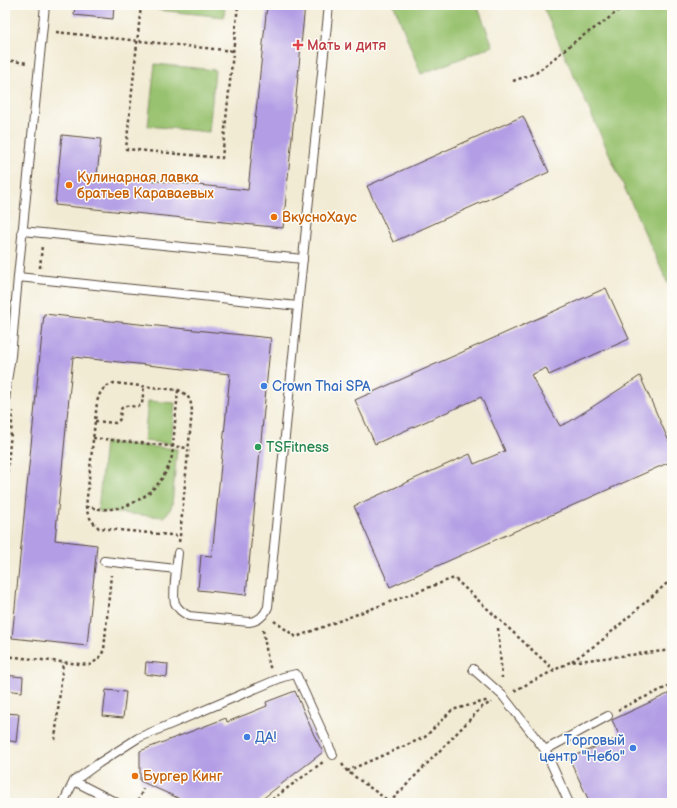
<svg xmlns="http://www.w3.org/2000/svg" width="677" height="808" viewBox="0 0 677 808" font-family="'Balsamiq Sans',sans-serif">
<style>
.green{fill:#99c26f;stroke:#6a7646}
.building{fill:#b39ee5}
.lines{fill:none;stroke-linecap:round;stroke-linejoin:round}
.service-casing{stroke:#564739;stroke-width:10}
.path{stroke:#564739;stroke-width:2.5;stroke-dasharray:3 3;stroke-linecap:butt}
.service{stroke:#fff;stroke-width:8}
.health-dot{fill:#e0444e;stroke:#fdfcf7;stroke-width:1.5}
.food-dot{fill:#e8710a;stroke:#fdfcf7;stroke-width:1.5}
.shop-dot{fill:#3f7fe0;stroke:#fdfcf7;stroke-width:1.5}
.leisure-dot{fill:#2e9e5b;stroke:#fdfcf7;stroke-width:1.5}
.labels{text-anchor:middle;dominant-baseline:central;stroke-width:3;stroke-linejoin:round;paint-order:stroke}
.health-label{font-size:14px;fill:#be3a42;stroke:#fdfcf7;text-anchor:start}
.food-label{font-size:14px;fill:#c56008;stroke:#fdfcf7;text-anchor:start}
.shop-label{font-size:14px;fill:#366cbe;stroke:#fdfcf7;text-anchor:start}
.leisure-label{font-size:14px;fill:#27864d;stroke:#fdfcf7;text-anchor:start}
</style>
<rect width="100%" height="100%" fill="#fdfcf7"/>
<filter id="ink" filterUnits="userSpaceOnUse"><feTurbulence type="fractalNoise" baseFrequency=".025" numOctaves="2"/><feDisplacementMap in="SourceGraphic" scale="8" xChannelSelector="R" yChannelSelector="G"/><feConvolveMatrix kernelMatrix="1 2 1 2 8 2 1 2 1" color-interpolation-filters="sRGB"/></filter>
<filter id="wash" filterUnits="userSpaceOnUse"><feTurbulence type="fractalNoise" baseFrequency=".012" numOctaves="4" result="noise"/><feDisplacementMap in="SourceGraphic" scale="16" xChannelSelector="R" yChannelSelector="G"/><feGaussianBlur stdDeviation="0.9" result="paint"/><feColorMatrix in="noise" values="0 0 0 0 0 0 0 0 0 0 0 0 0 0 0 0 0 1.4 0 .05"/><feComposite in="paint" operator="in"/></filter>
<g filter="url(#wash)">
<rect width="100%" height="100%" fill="#f2ebd4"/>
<g class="green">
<polygon points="158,5 225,5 224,17 158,10"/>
<polygon points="394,5 477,5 493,46 421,74"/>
<polygon points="542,5 672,5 672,293"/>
<polygon points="155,64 215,70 209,132 148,126"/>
<polygon points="148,401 175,403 171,444 144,441"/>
<path d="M 105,442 L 177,449 L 172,505 C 170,511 167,514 163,517 L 98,511 Z"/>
</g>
<g id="blocks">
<g class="building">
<polygon points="75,5 114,5 113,19 74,15"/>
<polygon points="267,5 305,5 283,228 55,205 62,135 101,139 97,175 248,190"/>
<polygon points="523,116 549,172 393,242 367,186"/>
<polygon points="606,288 629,339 549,375 546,368 531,375 560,426 569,422 640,376 672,448 672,461 390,587 354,506 470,454 474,464 505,451 481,397 375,444 355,400"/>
<polygon points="44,314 271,338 246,595 198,590 201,555 212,556 230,374 73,357 55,540 97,545 87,646 12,638"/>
<polygon points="146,662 168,664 167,677 145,674"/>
<polygon points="5,675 23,677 22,692 5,690"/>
<polygon points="106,690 126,692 123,718 103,716"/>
<polygon points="295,691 314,735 323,752 257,803 189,803 140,781 140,751 226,718 227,722 267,706 266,702"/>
<polygon points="672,692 672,803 590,803 569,758 620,737 612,720"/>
<polygon points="5,713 19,714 16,742 5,740"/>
</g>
</g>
</g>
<g filter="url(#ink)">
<use href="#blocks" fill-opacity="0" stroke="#564739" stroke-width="1"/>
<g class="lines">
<defs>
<g id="service">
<polyline points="22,231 303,259"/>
<path d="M 18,277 L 298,306 L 268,607 C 264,616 259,621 249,622 L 189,616 C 183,613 178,610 175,603 C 172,595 177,564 178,553"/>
<polyline points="298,306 329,5"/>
<polyline points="5,402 7,381 11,356 18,277 45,5"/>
<polyline points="104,561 176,569"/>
<polyline points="473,669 503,696 545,750"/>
<polyline points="74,781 117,803"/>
<polyline points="63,803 74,781 99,763 138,738 283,677 296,674 333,755"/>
<polyline points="569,803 545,750 608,716"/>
</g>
</defs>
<use href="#service" class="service-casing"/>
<g class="path">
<polyline points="141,5 126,149 222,158 238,5"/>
<polyline points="56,32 233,51"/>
<polyline points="5,60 28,63"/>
<polyline points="513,81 536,73 578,39 604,22 625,5"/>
<polyline points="40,268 42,245"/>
<path d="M 95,421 L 115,423 C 125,419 117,411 123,407 C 129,403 136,410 142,404 L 144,386"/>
<polyline points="93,438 188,448"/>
<polyline points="5,496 13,411"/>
<path d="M 86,507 C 94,508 103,510 111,509 C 139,506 165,485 172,456 C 173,450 173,442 174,435 C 175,420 177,405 178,390"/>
<path d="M 179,542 L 180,536 L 192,411 C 191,400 189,395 178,390 L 114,383 C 103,387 100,391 97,402 L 86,507 C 88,517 92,522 99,528 L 180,536"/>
<polyline points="274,621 296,637 454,578 554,670"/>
<polyline points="498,628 502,678"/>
<polyline points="263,630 268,661 271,670"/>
<path d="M 5,656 L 89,665 C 97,661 100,657 104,650 L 111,575"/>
<polyline points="572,661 600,642 666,584 672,583"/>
<polyline points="514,691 570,662 672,650"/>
<polyline points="618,710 634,702 672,685"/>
<polyline points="55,740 63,662"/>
<polyline points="342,764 347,771 390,802"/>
<polyline points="347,771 425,737 452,710 489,700"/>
<polyline points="138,801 143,789"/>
<polyline points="267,803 323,762"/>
<polyline points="389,803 482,707 492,702"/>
</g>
<use href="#service" class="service"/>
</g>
</g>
<path class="health-dot" d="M296 39h4v4h4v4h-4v4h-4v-4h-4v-4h4z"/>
<g class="food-dot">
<circle cx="69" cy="185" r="4"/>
<circle cx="274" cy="217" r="4"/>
<circle cx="135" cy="776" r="4"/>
</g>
<g class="shop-dot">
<circle cx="264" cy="386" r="4"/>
<circle cx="247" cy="737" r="4"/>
<circle cx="633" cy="748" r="4"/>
</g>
<circle class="leisure-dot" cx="258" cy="447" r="4"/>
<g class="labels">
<g class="health-label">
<text x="307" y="45">Мать и дитя</text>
</g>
<g class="food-label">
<text x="77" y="177">Кулинарная лавка<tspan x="77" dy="16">братьев Караваевых</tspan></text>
<text x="282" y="217">ВкусноХаус</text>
<text x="143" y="776">Бургер Кинг</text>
</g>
<g class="shop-label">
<text x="272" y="386">Crown Thai SPA</text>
<text x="255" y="737">ДА!</text>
<text x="625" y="740" text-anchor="end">Торговый<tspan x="625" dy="16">центр "Небо"</tspan></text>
</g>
<g class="leisure-label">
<text x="266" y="447">TSFitness</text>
</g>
</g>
<rect width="677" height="808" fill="none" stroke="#fdfcf7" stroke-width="20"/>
</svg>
